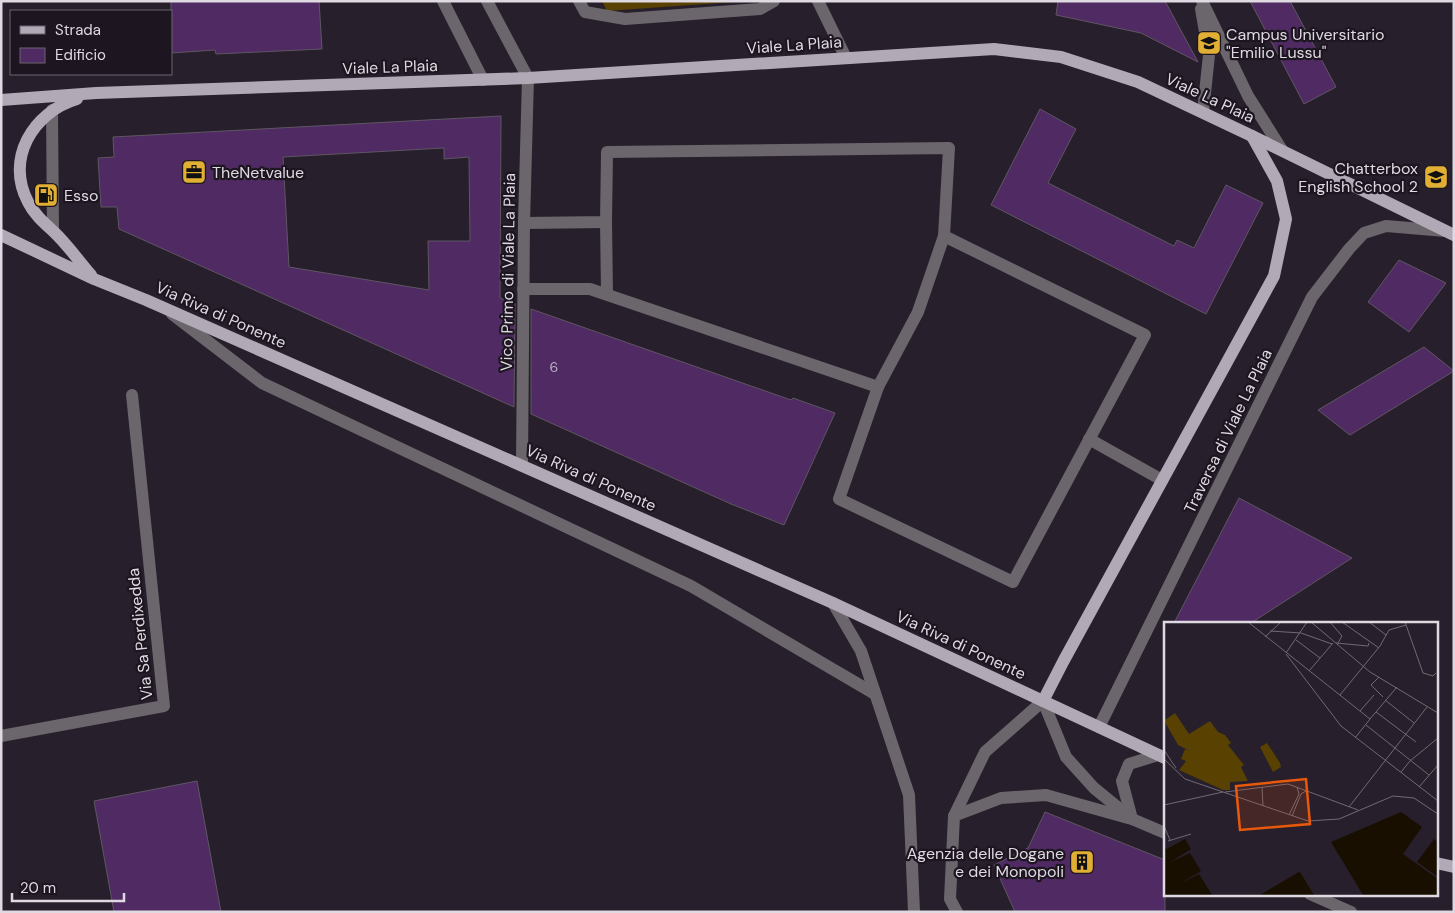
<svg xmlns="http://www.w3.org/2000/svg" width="1455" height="913" viewBox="0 0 1455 913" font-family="'DM Sans',sans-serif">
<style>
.green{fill:#584101}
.building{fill:#502a62;stroke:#5f5664;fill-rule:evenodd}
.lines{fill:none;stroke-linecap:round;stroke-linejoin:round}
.minor{stroke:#6a666c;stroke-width:12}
.major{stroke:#b2a9b7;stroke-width:12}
.labels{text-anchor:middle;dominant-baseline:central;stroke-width:4.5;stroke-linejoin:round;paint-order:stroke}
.number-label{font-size:14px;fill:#bbaec2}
.poi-label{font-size:16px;fill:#dfdae2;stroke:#1d1621;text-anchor:start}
.street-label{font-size:16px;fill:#dfdae2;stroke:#1d1621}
.inset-road{fill:none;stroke:#716a74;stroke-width:1}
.view{fill:#e8590c;fill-opacity:0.15;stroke:#e8590c;stroke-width:2.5}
.inset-edge{fill:none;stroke:#dfdae2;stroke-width:2.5}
</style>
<rect width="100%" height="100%" fill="#271f2b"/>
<polygon class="green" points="602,1 747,1 607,11"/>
<g class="building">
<polygon points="171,1 319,1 322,49 216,54 215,50 171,53"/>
<polygon points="1058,1 1165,1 1198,62 1141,33 1056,15"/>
<polygon points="1250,1 1290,1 1336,87 1304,104"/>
<polygon points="1040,109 1076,129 1048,183 1174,246 1177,240 1194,248 1226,185 1263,203 1206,314 991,205"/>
<path d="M 501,116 L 500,298 L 515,303 L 514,407 L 119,229 L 117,207 L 101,207 L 98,158 L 114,157 L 113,137 ZM 444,148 L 444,159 L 469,157 L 470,241 L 428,241 L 429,290 L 289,267 L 283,157 Z"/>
<polygon points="1399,260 1446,283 1409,332 1368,302"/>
<polygon points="531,309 791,400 793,398 835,413 784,525 731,504 531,414"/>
<polygon points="1424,347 1454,371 1350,435 1318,410"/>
<polygon points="1239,498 1352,558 1251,623 1174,623"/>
<polygon points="197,781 221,912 114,912 94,801"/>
<polygon points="1045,812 1165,860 1165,912 1015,912 994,865 1028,848"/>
</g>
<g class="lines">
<g class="minor">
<polyline points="443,1 483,80"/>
<polyline points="487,1 528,78 524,223 522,465"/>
<polyline points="579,1 585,12 625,19 760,9 774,1"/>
<polyline points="818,1 846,58"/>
<polyline points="1202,1 1248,96 1282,150"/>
<polyline points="1201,9 1209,55 1203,112"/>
<polyline points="52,110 53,231"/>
<polyline points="606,222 607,294"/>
<polyline points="523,289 590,289 878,387 839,499 1013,582 1145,335 944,236 949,148 607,152 606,222 524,223"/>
<polyline points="172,314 262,383 691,586 875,694"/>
<polyline points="878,387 918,312 944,236"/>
<polyline points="1089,439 1162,480"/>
<polyline points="833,603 861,651 909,795 914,912"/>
<polyline points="1099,727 1312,297 1349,249 1364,233 1386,226 1445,231"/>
<polyline points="1,736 164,706 132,395"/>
<polyline points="954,816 1001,798 1046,795 1128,818"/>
<polyline points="1132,819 1122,781 1129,764 1158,755"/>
<polyline points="1310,894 1351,912"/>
<polyline points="957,912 950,899 954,816 985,752 1043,701 1066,757 1094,788 1132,819 1165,833"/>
</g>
<g class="major">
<path d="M 77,99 C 33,112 5,159 28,202 C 34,214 43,222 53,231 C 67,244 78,260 91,275"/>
<polyline points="1,100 96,93 528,78 994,49 1061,57 1138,82 1252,136 1454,235"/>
<polyline points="1,235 94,279 146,300 833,603 1165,758"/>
<polyline points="1043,701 1063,662 1274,276 1286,219 1277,181 1252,136"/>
<polyline points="1436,863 1454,867"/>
</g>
</g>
<defs>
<symbol id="university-square" viewBox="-11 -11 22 22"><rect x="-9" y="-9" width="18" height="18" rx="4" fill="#e1af34" stroke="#1d1621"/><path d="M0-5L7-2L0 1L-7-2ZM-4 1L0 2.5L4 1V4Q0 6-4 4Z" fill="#111"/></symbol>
<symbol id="office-square" viewBox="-11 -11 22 22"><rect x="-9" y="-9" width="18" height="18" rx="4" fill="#e1af34" stroke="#1d1621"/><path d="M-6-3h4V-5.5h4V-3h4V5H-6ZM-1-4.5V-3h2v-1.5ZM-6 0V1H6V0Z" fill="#111"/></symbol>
<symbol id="school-square" viewBox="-11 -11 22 22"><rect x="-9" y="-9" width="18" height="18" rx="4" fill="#e1af34" stroke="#1d1621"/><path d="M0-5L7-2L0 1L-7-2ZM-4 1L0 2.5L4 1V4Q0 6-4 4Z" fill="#111"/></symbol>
<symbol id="fuel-square" viewBox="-11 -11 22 22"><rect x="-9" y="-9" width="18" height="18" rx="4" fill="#e1af34" stroke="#1d1621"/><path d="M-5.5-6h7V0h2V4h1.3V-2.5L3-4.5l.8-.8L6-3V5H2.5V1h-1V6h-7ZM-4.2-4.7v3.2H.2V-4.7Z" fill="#111"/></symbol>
<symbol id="building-square" viewBox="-11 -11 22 22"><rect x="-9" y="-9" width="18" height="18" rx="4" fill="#e1af34" stroke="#1d1621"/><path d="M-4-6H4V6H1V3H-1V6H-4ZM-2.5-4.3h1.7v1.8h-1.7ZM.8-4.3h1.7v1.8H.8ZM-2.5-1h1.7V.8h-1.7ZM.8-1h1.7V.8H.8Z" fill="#111"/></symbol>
</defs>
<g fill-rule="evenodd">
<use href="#university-square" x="1195" y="29" width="28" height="28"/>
<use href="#office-square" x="180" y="158" width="28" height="28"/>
<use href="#school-square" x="1422" y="163" width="28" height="28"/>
<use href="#fuel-square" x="32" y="181" width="28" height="28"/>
<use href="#building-square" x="1068" y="848" width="28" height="28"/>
</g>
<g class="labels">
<g class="number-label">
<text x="554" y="367">6</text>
</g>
<g class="poi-label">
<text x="1226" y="34">Campus Universitario<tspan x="1226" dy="18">"Emilio Lussu"</tspan></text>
<text x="1418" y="168" text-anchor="end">Chatterbox<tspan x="1418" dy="18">English School 2</tspan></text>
<text x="212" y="172">TheNetvalue</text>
<text x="64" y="195">Esso</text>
<text x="1064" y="853" text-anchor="end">Agenzia delle Dogane<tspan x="1064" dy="18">e dei Monopoli</tspan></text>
</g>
<g class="street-label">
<text transform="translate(794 45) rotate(-4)">Viale La Plaia</text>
<text transform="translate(390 67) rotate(-2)">Viale La Plaia</text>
<text transform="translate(1210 98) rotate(25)">Viale La Plaia</text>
<text transform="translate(508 272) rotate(-89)">Vico Primo di Viale La Plaia</text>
<text transform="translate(221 315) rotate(24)">Via Riva di Ponente</text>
<text transform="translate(1228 431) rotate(-64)">Traversa di Viale La Plaia</text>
<text transform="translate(591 478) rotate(24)">Via Riva di Ponente</text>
<text transform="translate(140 634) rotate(-96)">Via Sa Perdixedda</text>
<text transform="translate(961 645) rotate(25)">Via Riva di Ponente</text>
</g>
</g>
<g transform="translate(1164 622)">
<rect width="274" height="274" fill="#271f2b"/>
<path d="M 11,91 L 25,112 L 46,99 L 54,110 L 61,113 L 67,121 L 64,123 L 80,143 L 77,145 L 84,159 L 66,160 L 66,168 L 59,168 L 15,148 L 22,139 L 17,137 L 21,127 L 26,129 L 14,123 L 2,102 L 1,98 ZM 103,121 L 116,141 L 117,145 L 109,150 L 96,125 Z" fill="#584101"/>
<path d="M 237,190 L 258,205 L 239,232 L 274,257 L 274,273 L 199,273 L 167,220 ZM 21,217 L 27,227 L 5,241 L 26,231 L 37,249 L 15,262 L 35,252 L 48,273 L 0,273 L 0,224 L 3,227 ZM 270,217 L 274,220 L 274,255 L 253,240 ZM 136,250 L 150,273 L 96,273 L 133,251 Z" fill="#190f00"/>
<path class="inset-road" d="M 84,0 L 206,97 L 191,116M 147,0 L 206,50 L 274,91M 166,0 L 178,14 L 174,21M 178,0 L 215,26M 205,0 L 222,13M 241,0 L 259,51 L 269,54 L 272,51M 106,9 L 137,11 L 168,22M 101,15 L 117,0M 132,18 L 156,36M 172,21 L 204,24 L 205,21M 216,24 L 225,8 L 242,3M 122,31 L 143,0M 122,32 L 177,104 L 274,179M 145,49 L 169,21M 215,55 L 207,63 L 219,75M 176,73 L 216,24M 221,78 L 250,101M 196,89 L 210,73M 212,90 L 252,120M 206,97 L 233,65M 202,103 L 265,153M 0,128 L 12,146M 0,137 L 21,157 L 144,199 L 175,197 L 229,174 L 250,176 L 274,192M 237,150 L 246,139 L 274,116M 98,165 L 99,184M 255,165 L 274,143M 61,170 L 124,162 L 194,188M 0,183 L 59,170M 185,185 L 263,85M 125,193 L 135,172 L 133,165M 128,194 L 137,172 L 142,169M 0,204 L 6,218M 4,219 L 27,212"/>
<path class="view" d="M 142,157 L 146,202 L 76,208 L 72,164 Z"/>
<rect width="274" height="274" class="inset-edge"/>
</g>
<rect width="1455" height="913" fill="none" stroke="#dfdae2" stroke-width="5"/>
<rect x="10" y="10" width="162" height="65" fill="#1d1621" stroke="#6b646e"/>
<rect x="20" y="26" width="25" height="8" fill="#b2a9b7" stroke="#6b646e"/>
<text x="55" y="35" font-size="15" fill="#dfdae2">Strada</text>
<rect x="20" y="48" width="25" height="15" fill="#502a62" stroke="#6b646e"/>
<text x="55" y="60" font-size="15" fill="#dfdae2">Edificio</text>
<path d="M12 893v8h112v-8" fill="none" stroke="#dfdae2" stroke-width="2.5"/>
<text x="20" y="893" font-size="15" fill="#dfdae2" stroke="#1d1621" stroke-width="4" paint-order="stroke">20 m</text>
</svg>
